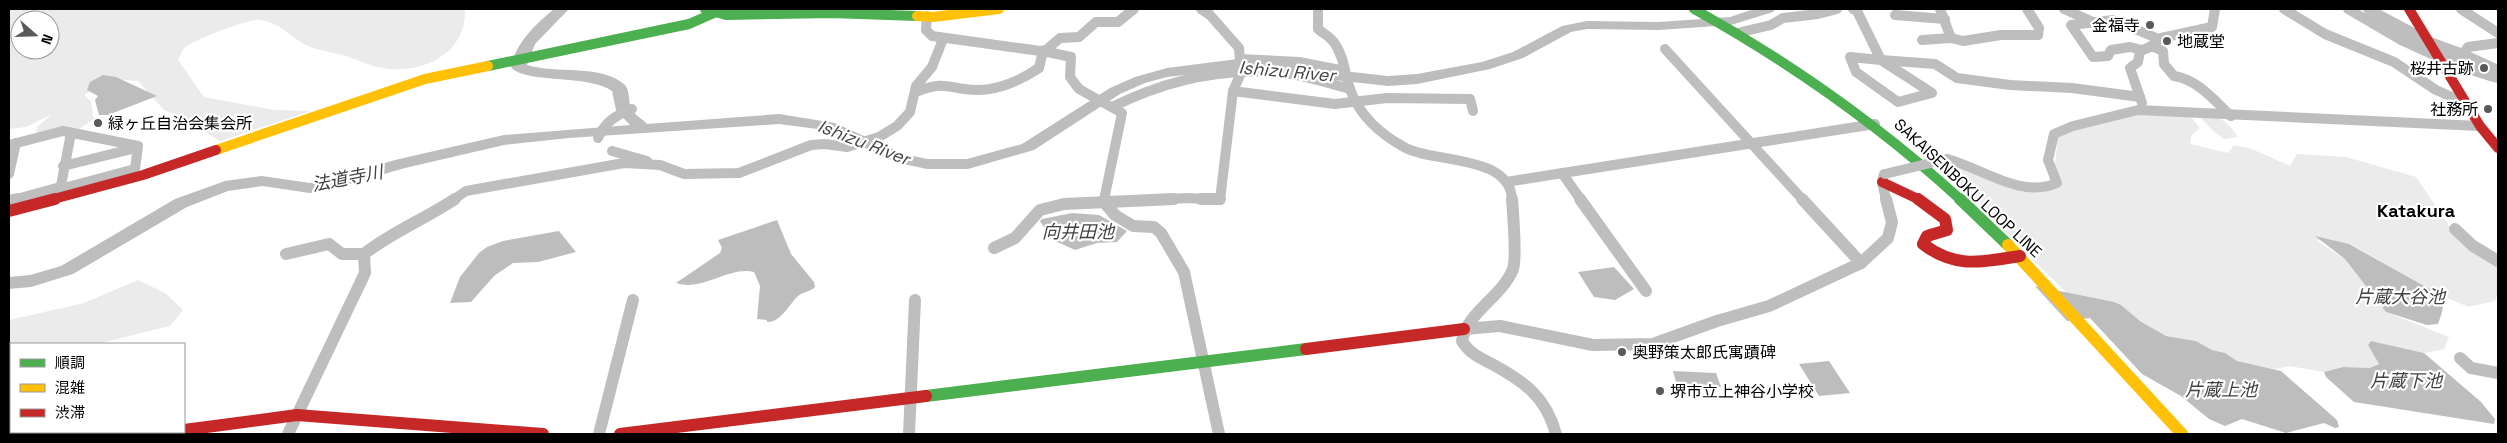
<svg xmlns="http://www.w3.org/2000/svg" width="2507" height="443" viewBox="0 0 2507 443" font-family="'Space Grotesk','Noto Sans JP',sans-serif">
<style>
.green{fill:#ebebeb;fill-rule:evenodd}
.water{fill:#bdbdbd}
.lines{fill:none;stroke-linecap:round;stroke-linejoin:round}
.river{fill:#bdbdbd;fill-rule:evenodd}
.street-far1{stroke:#bebebe;stroke-width:10}
.street{stroke:#bebebe;stroke-width:12}
.fast-far1{stroke:#4caf50;stroke-width:10}
.fast{stroke:#4caf50;stroke-width:12}
.slow-far1{stroke:#ffc107;stroke-width:10}
.slow{stroke:#ffc107;stroke-width:12}
.jam-far1{stroke:#c62828;stroke-width:10}
.jam{stroke:#c62828;stroke-width:12}
.street-bridge{stroke:#bebebe;stroke-width:10}
.poi-dot{fill:#595959;stroke:#fff;stroke-width:2}
.labels{text-anchor:middle;dominant-baseline:central;stroke-width:4.5;stroke-linejoin:round;paint-order:stroke}
.poi-label{font-size:16px;fill:#000;stroke:#fff;text-anchor:start}
.street-label{font-size:16px;fill:#000;stroke:#fff}
.water-label{font-size:18px;font-style:italic;fill:#424242;stroke:#fff}
.neighbourhood-label{font-size:18px;font-weight:bold;fill:#000;stroke:#fff}
</style>
<rect width="100%" height="100%" fill="#fff"/>
<g class="green">
<path d="M 9,9 L 465,9 C 467,51 428,72 390,69 C 374,68 361,61 346,56 C 334,52 317,51 306,45 C 288,36 282,23 260,20 C 249,18 195,40 185,47 C 182,50 180,56 178,60 L 204,97 L 274,110 L 311,111 L 220,141 L 185,119 L 164,110 L 138,81 L 111,79 L 84,95 L 91,101 L 93,117 L 96,118 L 76,131 L 36,136 L 37,127 L 52,114 L 26,127 L 9,129 ZM 20,20 L 50,20 L 50,50 L 20,50 Z"/>
<polygon points="2136,113 2191,117 2200,128 2191,136 2190,144 2228,153 2234,145 2252,149 2290,166 2297,154 2346,157 2416,177 2454,233 2498,265 2498,295 2495,301 2468,307 2437,293 2350,244 2316,240 2345,259 2386,312 2449,337 2444,349 2424,353 2371,341 2368,345 2379,364 2370,368 2343,367 2324,372 2289,366 2276,369 2254,366 2237,361 2225,353 2212,350 2196,341 2166,336 2140,321 2121,305 2068,294 1998,226 1972,196 1936,166 1952,163 2038,191 2053,190 2061,185 2055,164 2058,138 2070,131"/>
<path d="M 2199,116 C 2222,117 2225,119 2238,137 L 2224,139 L 2214,132 Z"/>
<polygon points="138,280 165,293 183,310 170,326 97,344 11,344 11,384 9,384 9,320 84,303"/>
</g>
<g class="water">
<polygon points="103,75 116,77 157,96 108,115 99,115 95,100 98,96 87,90 90,82"/>
<polygon points="1072,213 1099,215 1127,231 1117,242 1097,243 1075,250 1051,239 1040,221 1042,219"/>
<path d="M 777,220 L 791,254 L 814,282 L 815,287 C 810,292 802,292 797,297 C 789,305 780,323 767,322 L 767,320 L 757,319 L 760,286 L 754,272 C 728,266 703,292 676,283 L 720,253 L 722,248 L 718,240 Z"/>
<polygon points="559,231 576,252 538,262 513,263 494,276 471,302 450,303 460,277 479,253 487,247 503,241"/>
<path d="M 2315,236 L 2349,244 L 2437,293 C 2447,303 2442,312 2438,324 L 2427,325 L 2386,312 L 2345,259 Z"/>
<polygon points="1614,267 1634,289 1615,300 1594,297 1578,272"/>
<polygon points="2035,286 2114,302 2121,305 2140,321 2166,336 2196,341 2212,350 2225,353 2237,361 2281,371 2337,420 2339,427 2335,428 2324,423 2286,433 2242,419 2225,426 2209,419 2181,396 2142,374 2090,318 2067,321"/>
<polygon points="2371,341 2424,353 2481,402 2495,419 2494,424 2354,402 2326,377 2324,372 2343,367 2370,368 2379,364 2368,345"/>
<polygon points="1829,361 1850,393 1819,396 1799,364"/>
<polygon points="1673,371 1716,373 1721,387 1677,386"/>
</g>
<g class="lines">
<g class="river">
<path d="M 554,9 L 569,9 L 535,44 L 527,65 C 555,74 603,64 625,85 C 631,92 627,104 633,111 C 637,117 643,119 647,124 L 779,114 L 835,123 L 904,154 L 927,159 L 967,159 L 1022,144 L 1110,88 L 1135,77 L 1167,68 L 1238,59 L 1388,76 L 1417,74 L 1482,62 L 1513,52 L 1562,26 L 1587,21 L 1659,22 L 1730,17 L 1754,9 L 1775,9 L 1773,12 L 1731,25 L 1659,30 L 1587,29 L 1571,32 L 1523,58 L 1490,69 L 1417,84 L 1388,86 L 1238,69 L 1167,77 L 1145,83 L 1120,94 L 1034,150 L 968,169 L 927,169 L 899,163 L 825,130 L 779,124 L 569,138 L 504,145 L 405,168 L 325,191 L 310,193 L 262,186 L 228,191 L 187,207 L 73,274 L 31,287 L 9,289 L 9,277 L 30,275 L 61,266 L 175,199 L 225,181 L 262,176 L 310,183 L 324,181 L 395,160 L 504,135 L 630,125 L 616,110 L 612,91 C 589,74 524,84 511,67 C 516,42 535,25 554,9 Z"/>
<path d="M 2370,13 L 2438,48 L 2498,73 L 2498,83 C 2453,73 2404,43 2365,20 L 2363,17 L 2365,14 Z"/>
</g>
<g class="street-far1">
<polyline points="1201,9 1210,15 1239,48 1241,73 1233,91 1220,200"/>
<path d="M 1318,9 L 1318,29 C 1323,33 1332,38 1335,44 C 1345,58 1345,78 1352,94 C 1362,118 1382,135 1404,147 C 1431,163 1511,154 1512,200"/>
<polyline points="1853,9 1857,11 1881,60"/>
<polyline points="1940,9 1951,38 1963,41 2001,35 2038,35 2039,28 2027,9"/>
<polyline points="2064,9 2093,22"/>
<polyline points="2284,9 2325,34 2394,62 2436,90 2466,103"/>
<polyline points="2348,9 2401,40 2438,57"/>
<polyline points="2368,9 2430,42 2463,54 2468,47 2498,43"/>
<polyline points="2461,9 2498,33"/>
<polyline points="1895,15 1945,19"/>
<polyline points="927,16 926,30 932,36 1040,51 1046,50 1060,38 1079,37 1096,22 1118,22 1134,9"/>
<polyline points="1737,33 1771,25 1783,18 1818,14 1837,9"/>
<polyline points="1922,40 1951,38"/>
<path d="M 2151,46 L 2163,51 L 2164,64 L 2174,76 C 2197,79 2215,101 2231,116"/>
<polyline points="1665,49 1803,200"/>
<polyline points="2142,50 2130,47 2111,50 2108,56 2093,57 2071,25 2113,20 2159,39"/>
<polyline points="2463,54 2498,70"/>
<polygon points="1850,57 1881,60 1932,93 1898,102 1856,72"/>
<polyline points="1240,59 1299,62 1345,71"/>
<polyline points="1881,60 1935,64 1957,78 2010,85 2072,88 2140,97"/>
<polyline points="1233,91 1335,104 1387,98 1470,99 1473,111"/>
<path d="M 916,92 C 947,79 949,90 977,90 C 999,90 1021,80 1039,68 L 1043,51 L 1071,57 L 1070,77 L 1079,89 L 1122,113 L 1104,200"/>
<polyline points="2142,103 2130,68 2138,62 2140,51 2150,47 2161,38 2212,27 2215,9"/>
<path d="M 1112,107 C 1168,79 1228,66 1290,74 C 1311,77 1330,84 1350,89"/>
<path d="M 598,138 C 605,122 616,115 632,109"/>
<polyline points="9,145 63,131 138,146 135,169 60,189"/>
<polyline points="612,151 647,161"/>
<path d="M 1947,159 C 1982,168 2021,199 2057,183 L 2048,160 L 2054,134 L 2073,126 L 2138,110 L 2480,126"/>
<polyline points="63,166 136,148"/>
<polyline points="1562,173 1581,200"/>
<polyline points="9,174 16,143"/>
<polyline points="1884,174 1882,182 1886,200"/>
<polyline points="1506,182 1875,124"/>
<polyline points="59,196 71,133"/>
<polyline points="13,200 60,187"/>
<polyline points="453,200 466,191 624,163 660,165 684,174 739,173 811,145 825,144 847,147 879,137 897,126 910,112 916,86 932,67 943,39"/>
<polyline points="1147,200 1189,198 1220,200"/>
</g>
<g class="street">
<polyline points="1201,199 1220,199"/>
<path d="M 1512,199 C 1513,213 1517,258 1513,269 C 1502,297 1467,312 1462,341 C 1469,353 1480,358 1492,364 C 1525,382 1546,397 1556,434"/>
<polyline points="1580,199 1646,291"/>
<polyline points="1802,199 1861,263"/>
<polyline points="9,201 17,199"/>
<polyline points="1104,202 1105,199"/>
<polyline points="1104,202 1115,215 1133,226 1154,227 1161,233 1184,272 1219,434"/>
<polyline points="2455,229 2473,246 2498,261"/>
<polyline points="994,248 1015,238 1040,210 1064,204 1174,199"/>
<polyline points="286,254 329,244 342,254 364,254 365,273 288,434"/>
<path d="M 364,254 C 392,232 425,219 455,199"/>
<polyline points="1464,329 1500,326 1593,345 1653,344 1717,321 1769,306 1861,263 1888,238 1892,222 1886,199"/>
<polyline points="2460,358 2471,368 2498,373"/>
<polyline points="599,434 633,300"/>
<polyline points="909,434 915,300"/>
</g>
<g class="fast-far1">
<polyline points="705,9 726,15 831,13 917,16"/>
<path d="M 1694,9 C 1791,63 1879,125 1961,200"/>
<polyline points="488,66 689,24 714,13"/>
</g>
<g class="fast">
<polyline points="1960,199 2008,245"/>
<polyline points="926,396 1306,349"/>
</g>
<g class="slow-far1">
<polyline points="917,16 933,17 999,9"/>
<polyline points="216,150 425,79 488,66"/>
</g>
<polyline class="slow" points="2008,245 2182,434"/>
<g class="jam-far1">
<polyline points="2409,9 2480,126 2498,148"/>
<polyline points="1882,182 1920,200"/>
<polyline points="50,200 143,175 216,150"/>
</g>
<g class="jam">
<path d="M 1918,199 L 1945,219 L 1947,230 L 1927,236 L 1923,244 C 1955,269 1983,262 2020,256"/>
<polyline points="9,211 55,199"/>
<polyline points="1306,349 1464,329"/>
<polyline points="184,430 297,415 543,434"/>
<polyline points="149,434 169,432"/>
<polyline points="620,434 926,396"/>
</g>
<polyline class="street-bridge" points="1885,174 1947,159"/>
</g>
<g class="poi-dot">
<circle cx="2150" cy="25" r="5"/>
<circle cx="2167" cy="41" r="5"/>
<circle cx="2484" cy="68" r="5"/>
<circle cx="2488" cy="109" r="5"/>
<circle cx="98" cy="123" r="5"/>
<circle cx="1622" cy="352" r="5"/>
<circle cx="1660" cy="391" r="5"/>
</g>
<g class="labels">
<g class="poi-label">
<text x="2140" y="25" text-anchor="end">金福寺</text>
<text x="2177" y="41">地蔵堂</text>
<text x="2474" y="68" text-anchor="end">桜井古跡</text>
<text x="2478" y="109" text-anchor="end">社務所</text>
<text x="108" y="123">緑ヶ丘自治会集会所</text>
<text x="1632" y="352">奥野策太郎氏寓蹟碑</text>
<text x="1670" y="391">堺市立上神谷小学校</text>
</g>
<g class="street-label">
<text transform="translate(1968 188) rotate(43)">SAKAISENBOKU LOOP LINE</text>
</g>
<g class="water-label">
<text transform="translate(1287 71) rotate(5)">Ishizu River</text>
<text transform="translate(864 142) rotate(21)">Ishizu River</text>
<text transform="translate(347 178) rotate(-11)">法道寺川</text>
<text x="1078" y="231">向井田池</text>
<text x="2400" y="296">片蔵大谷池</text>
<text x="2406" y="380">片蔵下池</text>
<text x="2221" y="389">片蔵上池</text>
</g>
<g class="neighbourhood-label">
<text x="2416" y="210">Katakura</text>
</g>
</g>
<rect width="2507" height="443" fill="none" stroke="#000000" stroke-width="20"/>
<rect x="10" y="343" width="175" height="90" fill="#ffffff" stroke="#999999"/>
<rect x="20" y="359" width="25" height="8" fill="#4caf50" stroke="#999999"/>
<text x="55" y="368" font-size="15" fill="#000000">順調</text>
<rect x="20" y="384" width="25" height="8" fill="#ffc107" stroke="#999999"/>
<text x="55" y="393" font-size="15" fill="#000000">混雑</text>
<rect x="20" y="409" width="25" height="8" fill="#c62828" stroke="#999999"/>
<text x="55" y="418" font-size="15" fill="#000000">渋滞</text>
<g transform="translate(35 35) rotate(110)"><circle r="24" fill="#ffffff" stroke="#999999"/>
<path d="M0-4L9 19L0 12L-9 19Z" fill="#595959"/>
<text y="-8" font-size="14" font-weight="bold" text-anchor="middle" fill="#000000">N</text>
</g>
</svg>
